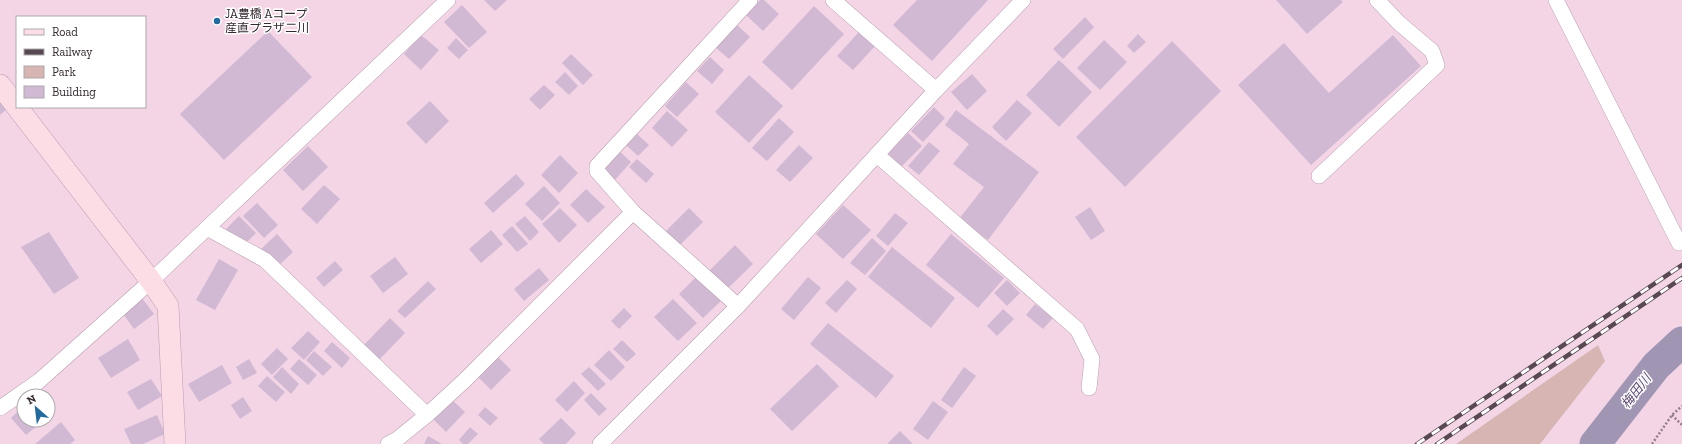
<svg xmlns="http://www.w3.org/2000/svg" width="1682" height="444" viewBox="0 0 1682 444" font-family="'Zilla Slab','Noto Sans JP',serif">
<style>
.green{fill:#d6b5b3}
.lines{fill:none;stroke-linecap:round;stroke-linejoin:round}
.river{stroke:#a195b4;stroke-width:31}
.building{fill:#d1b9d4}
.street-casing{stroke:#ba9dae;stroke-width:16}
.secondary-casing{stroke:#ba9dae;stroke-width:22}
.path{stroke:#927e8a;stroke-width:2.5;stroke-dasharray:2 2;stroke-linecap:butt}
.street{stroke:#fff;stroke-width:15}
.secondary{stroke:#fcdde6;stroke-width:21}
.rail-casing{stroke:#574851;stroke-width:4.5}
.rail{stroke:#fff;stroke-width:3;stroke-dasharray:9;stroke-linecap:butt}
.poi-dot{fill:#236b9f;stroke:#fff;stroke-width:1.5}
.labels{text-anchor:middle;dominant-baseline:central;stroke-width:3;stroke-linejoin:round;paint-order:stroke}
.poi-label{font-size:12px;fill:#33282f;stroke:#fff;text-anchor:start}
.water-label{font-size:13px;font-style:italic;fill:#5e4a78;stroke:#fff}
</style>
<rect width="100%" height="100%" fill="#f3d5e6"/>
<polygon class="green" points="1598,345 1605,361 1540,444 1456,444"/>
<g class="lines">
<polyline class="river" points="1595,444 1656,366 1682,342"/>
</g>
<g class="building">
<polygon points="484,0 507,0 495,11"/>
<polygon points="760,0 764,0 779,14 763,31 746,15"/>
<polygon points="917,0 988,0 932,61 893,25"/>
<polygon points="1276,0 1341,0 1343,2 1307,34"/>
<polygon points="462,5 487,32 469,48 444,22"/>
<polygon points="814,6 844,34 792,90 762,62"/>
<polygon points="1085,17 1094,27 1063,59 1053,49"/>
<polygon points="736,24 750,37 729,59 715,47"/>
<polygon points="268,31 312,77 224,160 180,114"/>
<polygon points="859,32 875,46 853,70 837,56"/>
<polygon points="1138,34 1146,42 1134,53 1127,46"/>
<polygon points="421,35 439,50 421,70 404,54"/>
<polygon points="1393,35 1421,66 1311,165 1238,85 1284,43 1329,93"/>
<polygon points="456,38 468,50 459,59 447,48"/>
<polygon points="1104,40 1127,62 1100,90 1077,68"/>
<polygon points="1172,41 1221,91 1125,187 1076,137"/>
<polygon points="571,54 593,75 583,85 562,63"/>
<polygon points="710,57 724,70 712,84 697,71"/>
<polygon points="1059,60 1092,92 1059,127 1026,95"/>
<polygon points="565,72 578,86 569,95 555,82"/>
<polygon points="972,74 987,91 967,110 951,92"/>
<polygon points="749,75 783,106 749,143 715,112"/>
<polygon points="686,82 699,94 677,117 665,106"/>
<polygon points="544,85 555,95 540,110 529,99"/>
<polygon points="1017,100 1032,113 1006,141 992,127"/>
<polygon points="430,101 449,121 426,144 406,123"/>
<polygon points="0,102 7,109 0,115"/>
<polygon points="934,107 945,118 923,142 911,131"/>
<polygon points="956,110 1039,172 988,240 959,219 984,187 953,164 969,144 945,125"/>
<polygon points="667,111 688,130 672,147 652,128"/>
<polygon points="779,118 794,132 767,161 752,148"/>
<polygon points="636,133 649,145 638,156 625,144"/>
<polygon points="908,133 922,146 901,167 888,154"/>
<polygon points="929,142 940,151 919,175 908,166"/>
<polygon points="799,145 813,158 790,182 776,170"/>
<polygon points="308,146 328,167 303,191 283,170"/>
<polygon points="618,150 631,162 612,183 599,170"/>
<polygon points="560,155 578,173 559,193 541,175"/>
<polygon points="637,159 654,174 646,183 629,167"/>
<polygon points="516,174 525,184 493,213 484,203"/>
<polygon points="324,185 340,199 317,224 301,209"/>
<polygon points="544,186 560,203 542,221 525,204"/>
<polygon points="586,189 605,207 588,223 570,205"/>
<polygon points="257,203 278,225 264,238 243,216"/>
<polygon points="843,205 871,230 843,259 816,234"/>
<polygon points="1090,207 1105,231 1091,240 1075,217"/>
<polygon points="560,208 577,225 559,243 542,224"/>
<polygon points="689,208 703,222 680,245 666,231"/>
<polygon points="895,213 908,223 888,246 876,236"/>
<polygon points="239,216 256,233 243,246 226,229"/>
<polygon points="525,216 539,232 530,241 515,224"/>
<polygon points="512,226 528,244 517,252 502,235"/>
<polygon points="491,230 503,244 481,263 469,249"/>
<polygon points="49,232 79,278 54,294 21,247"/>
<polygon points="277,234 293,252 276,268 260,250"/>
<polygon points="951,234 1004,278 978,308 926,265"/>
<polygon points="872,238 886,251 865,275 850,263"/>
<polygon points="735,245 753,264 725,291 707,273"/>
<polygon points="892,247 955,298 931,328 868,277"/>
<polygon points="395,257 408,274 383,293 370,276"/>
<polygon points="219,259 238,270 215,310 196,300"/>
<polygon points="335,261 343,270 324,287 316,278"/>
<polygon points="539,268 549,280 524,301 514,289"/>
<polygon points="698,275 722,300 703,318 679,294"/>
<polygon points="808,277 821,288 794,320 781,309"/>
<polygon points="847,280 857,289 836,313 825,303"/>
<polygon points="1007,280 1020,293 1007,306 994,293"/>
<polygon points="428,281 436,289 405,318 397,311"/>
<polygon points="141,297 154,314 134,329 121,311"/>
<polygon points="673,299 697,323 678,341 654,317"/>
<polygon points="1035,304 1053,318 1043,329 1026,315"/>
<polygon points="624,308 632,316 619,329 611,321"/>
<polygon points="1003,309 1014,319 997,336 987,326"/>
<polygon points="390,318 405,333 377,362 362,347"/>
<polygon points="828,323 894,376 876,398 810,344"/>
<polygon points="308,331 320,342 304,360 291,348"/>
<polygon points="128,339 140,360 111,378 98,358"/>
<polygon points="622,340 636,354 627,362 613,349"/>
<polygon points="332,342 350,358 342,368 324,351"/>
<polygon points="277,348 288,359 272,375 261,364"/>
<polygon points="609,350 625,367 611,381 594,365"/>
<polygon points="314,351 332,367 323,376 306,360"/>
<polygon points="495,354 511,370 491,390 475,374"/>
<polygon points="249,359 257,373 243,380 236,367"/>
<polygon points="299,359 317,375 308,385 290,369"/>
<polygon points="817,364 839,386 792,431 770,409"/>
<polygon points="222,365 232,383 199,402 188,384"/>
<polygon points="282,367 299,384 291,394 273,377"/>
<polygon points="589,367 606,384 598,391 581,374"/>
<polygon points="964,367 976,376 952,408 941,400"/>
<polygon points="267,376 285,392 276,402 258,386"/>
<polygon points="151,379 162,396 138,410 127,392"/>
<polygon points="574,381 585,393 567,412 555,400"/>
<polygon points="591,393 607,409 599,416 584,400"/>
<polygon points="243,397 252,411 240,419 231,405"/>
<polygon points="451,399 465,412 446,432 432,418"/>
<polygon points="933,401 948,412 928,440 913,429"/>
<polygon points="24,406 24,420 44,420 26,435 11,418"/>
<polygon points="485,407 498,418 490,426 478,415"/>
<polygon points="157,415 165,434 143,444 131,444 124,429"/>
<polygon points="561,418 576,433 566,444 544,444 539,439"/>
<polygon points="61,422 75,440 70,444 35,444"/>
<polygon points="470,427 478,434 468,444 463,444 459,440"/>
<polygon points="900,431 913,444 887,444"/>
<polygon points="428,436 442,444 424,444"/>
</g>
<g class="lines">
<defs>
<g id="street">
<polyline points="833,0 936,90"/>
<polyline points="1556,0 1679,243 1682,241"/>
<polyline points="877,155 1077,329 1092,359 1089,388"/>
<polyline points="1319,176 1437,65 1432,51 1399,23 1377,0"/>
<polyline points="207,228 265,260 427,415"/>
<polyline points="738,306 633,212 597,171 597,166 750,0"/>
<polyline points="0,408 39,381 151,281 448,0"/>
<polyline points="388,444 396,440 427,415 465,380 633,212"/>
<polyline points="600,444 738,306 936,90 1023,0"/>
</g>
<polyline id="secondary" points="0,85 151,281 168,306 175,444"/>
</defs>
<use href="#street" class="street-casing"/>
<use href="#secondary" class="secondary-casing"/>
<g class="path">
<polyline points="1672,415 1682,425"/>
<polyline points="1652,444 1672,415 1682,406"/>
</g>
<use href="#street" class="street"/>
<use href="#secondary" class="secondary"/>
<defs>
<g id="rail">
<polyline points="1417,444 1682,265"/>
<polyline points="1437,444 1682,278"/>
</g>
</defs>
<use href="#rail" class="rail-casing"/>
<use href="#rail" class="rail"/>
</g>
<circle class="poi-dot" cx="217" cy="21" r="4"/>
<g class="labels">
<g class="poi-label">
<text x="225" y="14">JA豊橋 Aコープ<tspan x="225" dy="14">産直プラザ二川</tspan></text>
</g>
<g class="water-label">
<text transform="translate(1636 391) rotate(-52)">梅田川</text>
</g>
</g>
<rect x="16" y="16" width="130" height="92" fill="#ffffff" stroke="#ada9ac"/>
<rect x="24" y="29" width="20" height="6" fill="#fcdde6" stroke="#ada9ac"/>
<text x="52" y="36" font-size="12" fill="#33282f">Road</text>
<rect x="24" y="49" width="20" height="6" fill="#574851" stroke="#ada9ac"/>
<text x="52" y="56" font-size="12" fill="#33282f">Railway</text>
<rect x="24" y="66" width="20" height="12" fill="#d6b5b3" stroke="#ada9ac"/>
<text x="52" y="76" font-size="12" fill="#33282f">Park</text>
<rect x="24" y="86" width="20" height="12" fill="#d1b9d4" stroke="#ada9ac"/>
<text x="52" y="96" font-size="12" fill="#33282f">Building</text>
<g transform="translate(36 408) rotate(332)"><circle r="19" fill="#ffffff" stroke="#ada9ac"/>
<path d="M0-3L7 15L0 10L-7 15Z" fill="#236b9f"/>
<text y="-6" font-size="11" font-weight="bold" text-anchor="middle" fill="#33282f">N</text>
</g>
</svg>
